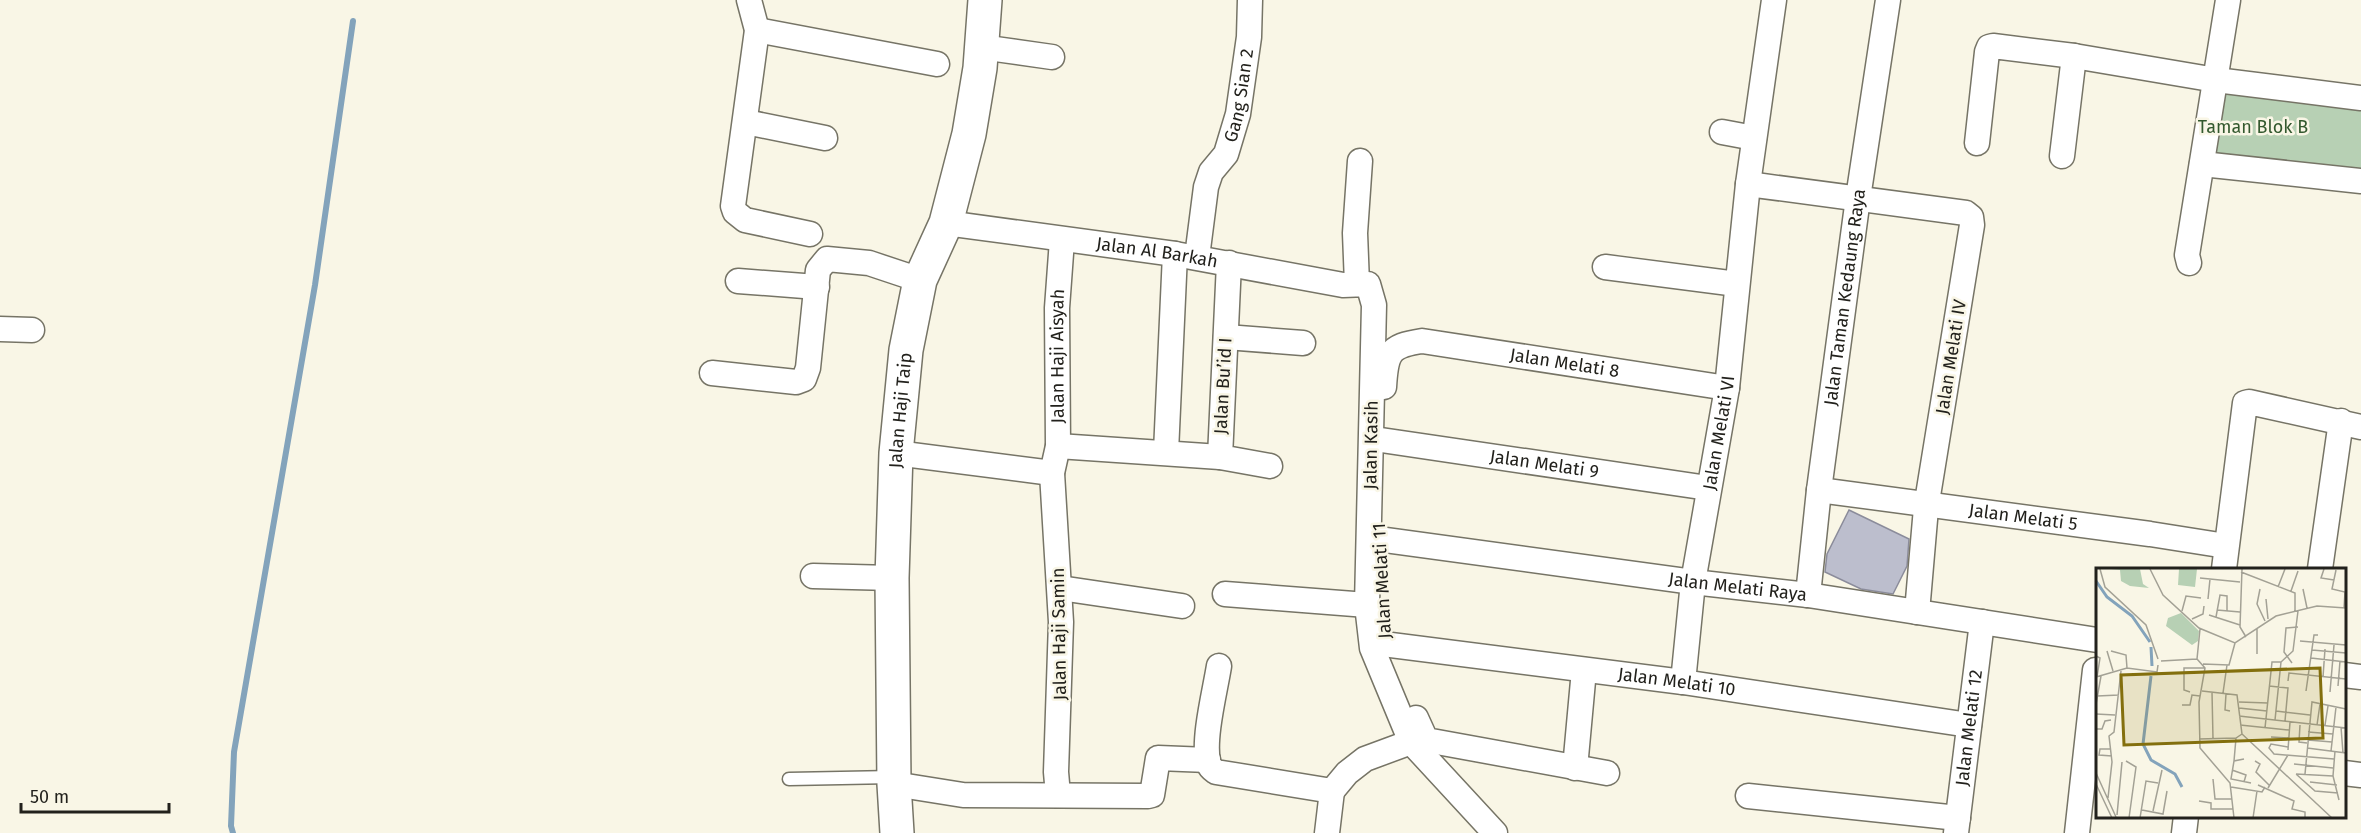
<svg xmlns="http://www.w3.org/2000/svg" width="2361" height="833" viewBox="0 0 2361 833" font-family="'Fira Sans',sans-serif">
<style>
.green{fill:#b7d0b4}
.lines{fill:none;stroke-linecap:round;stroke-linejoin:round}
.stream{stroke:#83a3bb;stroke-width:6}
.building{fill:#bcbecd;stroke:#8b8c9b;stroke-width:1.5}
.lane-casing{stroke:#767466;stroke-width:15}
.street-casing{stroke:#767466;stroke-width:27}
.secondary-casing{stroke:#767466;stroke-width:36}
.lane{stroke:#fff;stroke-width:12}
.street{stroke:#fff;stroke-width:24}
.secondary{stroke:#fff;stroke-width:33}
.labels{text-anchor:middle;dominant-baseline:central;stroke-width:5;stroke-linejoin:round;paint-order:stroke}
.street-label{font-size:18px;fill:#22211c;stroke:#f9f6e6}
.park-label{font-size:18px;fill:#33592e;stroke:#f9f6e6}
.inset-river{fill:none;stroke:#83a3bb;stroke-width:3}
.inset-road{fill:none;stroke:#a3a195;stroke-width:1.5}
.view{fill:#836f0e;fill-opacity:0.15;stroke:#836f0e;stroke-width:3}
.inset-edge{fill:none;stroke:#22211c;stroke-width:3}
</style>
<rect width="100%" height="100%" fill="#f9f6e6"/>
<polygon class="green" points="2216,80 2361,98 2361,181 2202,164"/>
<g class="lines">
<polyline class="stream" points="233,833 231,826 234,752 315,285 353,21"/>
</g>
<polygon class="building" points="1849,510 1909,539 1907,566 1893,594 1861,589 1825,572 1827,554"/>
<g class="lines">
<defs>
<polyline id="lane" points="789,779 893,777"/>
<g id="street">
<polyline points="749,0 757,30 733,206 735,212 745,220 810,234"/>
<polyline points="757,30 937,64"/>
<polyline points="981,47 1052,57"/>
<polyline points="746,122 825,138"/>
<polyline points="1722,132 1754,138"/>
<polyline points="1977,143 1987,52 1989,47 1993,46 2074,56 2216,80 2361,98"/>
<polyline points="2062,156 2074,56"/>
<polyline points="2202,164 2361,181"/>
<polyline points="1748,184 1966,213 1971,217 1972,225 1926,508 1917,612"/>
<path id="s1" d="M 946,223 L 1175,254 L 1343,285 L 1368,284 L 1374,305 L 1367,605 L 1372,648 L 1411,742 L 1495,833"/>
<path id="s2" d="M 1197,257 L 1206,187 L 1211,172 L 1226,154 L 1238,114 L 1249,37 L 1250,0"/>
<polyline points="1229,263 1220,457 1270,466"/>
<polyline points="2189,263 2187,255 2228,0"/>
<polyline points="1605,267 1737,284"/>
<polyline points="738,281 817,287"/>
<polyline points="1357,284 1355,233 1360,161"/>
<polyline points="0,329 32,330"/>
<polyline points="1226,337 1303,343"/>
<polyline points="712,373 796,382 804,379 808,368 818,270 827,259 869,263 920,280"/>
<path id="s3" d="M 1384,387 C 1386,354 1388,346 1422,341 L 1727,388"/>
<path id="s4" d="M 1381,440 L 1708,488"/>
<polyline points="1058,446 1220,457"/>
<polyline points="1166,452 1175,254"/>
<polyline points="896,453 1052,473"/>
<path id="s5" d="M 1819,490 L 2150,534 L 2226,546"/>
<path id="s6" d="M 1378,539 L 1693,582 L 1808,595 L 2097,640"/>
<polyline points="2224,569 2245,403 2249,402 2361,427"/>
<polyline points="2320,569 2341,421"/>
<polyline points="813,576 892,578"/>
<polyline points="1060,588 1182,606"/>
<polyline points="1225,594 1367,605"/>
<path id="s7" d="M 1808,595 L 1819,490 L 1858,198 L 1888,0"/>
<path id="s8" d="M 1383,644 L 1683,682 L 1969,725"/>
<path d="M 1219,666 C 1215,691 1203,738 1208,761 C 1209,767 1212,769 1216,772 L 1332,791 L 1347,773 L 1365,759 L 1411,742"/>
<polyline points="2344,675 2361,677"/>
<path id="s9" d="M 1683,682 L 1693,582 L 1727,388 L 1748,184 L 1774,0"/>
<polyline points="1416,718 1426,740 1607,773"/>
<polyline points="1575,768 1584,670"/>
<polyline points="2344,773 2361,775"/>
<polyline points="894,784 963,795 1148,796 1152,795 1158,758 1208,760"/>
<path id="s10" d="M 1058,795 L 1056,772 L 1061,622 L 1052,473 L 1058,446 L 1057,308 L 1062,240"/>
<polyline points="1748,796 1958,818"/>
<polyline points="1327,833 1332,791"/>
<path id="s11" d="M 1956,833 L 1982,622"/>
<polyline points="2077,833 2095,670"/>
<polyline points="2184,833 2186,816"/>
</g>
<g id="secondary">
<path id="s12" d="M 897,833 L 894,784 L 892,578 L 896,453 L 906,350 L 920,280 L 946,223 L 969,134 L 980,68 L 985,0"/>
</g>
</defs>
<use href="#lane" class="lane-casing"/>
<use href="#street" class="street-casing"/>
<use href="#secondary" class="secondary-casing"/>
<use href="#lane" class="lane"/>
<use href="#street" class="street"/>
<use href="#secondary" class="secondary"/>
</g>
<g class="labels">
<g class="street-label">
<text stroke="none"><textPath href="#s2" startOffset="170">Gang Sian 2</textPath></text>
<text stroke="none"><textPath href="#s1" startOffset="213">Jalan Al Barkah</textPath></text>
<text stroke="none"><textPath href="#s7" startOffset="300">Jalan Taman Kedaung Raya</textPath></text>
<text stroke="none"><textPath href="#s10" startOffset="440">Jalan Haji Aisyah</textPath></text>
<text transform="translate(1951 357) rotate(-81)">Jalan Melati IV</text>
<text stroke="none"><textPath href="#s3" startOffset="213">Jalan Melati 8</textPath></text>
<text transform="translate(1223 386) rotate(-87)">Jalan Bu’id I</text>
<text stroke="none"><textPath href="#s12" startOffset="423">Jalan Haji Taip</textPath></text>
<text stroke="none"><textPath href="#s9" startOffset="252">Jalan Melati VI</textPath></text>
<text transform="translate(1371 445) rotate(-89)">Jalan Kasih</text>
<text stroke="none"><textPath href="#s4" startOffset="165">Jalan Melati 9</textPath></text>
<text stroke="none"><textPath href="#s5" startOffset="206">Jalan Melati 5</textPath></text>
<text transform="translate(1382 581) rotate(-93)">Jalan Melati 11</text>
<text stroke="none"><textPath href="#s6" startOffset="363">Jalan Melati Raya</textPath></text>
<text transform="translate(1059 634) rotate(-91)">Jalan Haji Samin</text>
<text stroke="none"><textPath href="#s8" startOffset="296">Jalan Melati 10</textPath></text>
<text stroke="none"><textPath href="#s11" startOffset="106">Jalan Melati 12</textPath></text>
</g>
<g class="park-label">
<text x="2253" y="127">Taman Blok B</text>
</g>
</g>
<g transform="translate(2096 568)">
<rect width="250" height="250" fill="#f9f6e6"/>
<path d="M 15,1 L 44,1 L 47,16 L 53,20 L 34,18 L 25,13 L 24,2 ZM 83,1 L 101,1 L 99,19 L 82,17 ZM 85,45 L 103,63 L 102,73 L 96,77 L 70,58 L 72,50 Z" fill="#b7d0b4"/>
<path class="inset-river" d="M 0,13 L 11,29 L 36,48 L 54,74M 55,79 L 56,98M 55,108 L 47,176 L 55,192 L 79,206 L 86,219"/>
<path class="inset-road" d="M 4,1 L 9,19 L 50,57 L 62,91M 54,1 L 67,27 L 103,60 L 139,75 L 180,48 L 221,38 L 250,40M 146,1 L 144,59 L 150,69M 228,1 L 225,10 L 238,12M 240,2 L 236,21 L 249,24 L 248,40M 145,4 L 199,25 L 199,43M 104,10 L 144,14M 182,19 L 189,1M 164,21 L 161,36 L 169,53M 207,21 L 211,40M 195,23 L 202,3M 112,31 L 114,11M 170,31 L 172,51M 121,42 L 144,44M 86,43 L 90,28 L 105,30M 113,47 L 144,57M 120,49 L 124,27 L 131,28 L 131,44M 96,51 L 107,46 L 108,38M 104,61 L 101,91 L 109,100 L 103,134 L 104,180 L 134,215 L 138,250M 204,73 L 250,77M 216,82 L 250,85M 11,83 L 17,103M 15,83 L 30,87 L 31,100M 161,86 L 161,60M 0,88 L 4,90 L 1,109M 215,90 L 250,94M 65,93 L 101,91M 196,95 L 188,84 L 190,60 L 202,59M 107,96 L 133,97 L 139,75M 0,109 L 31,100 L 61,104 L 62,97M 227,109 L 229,81M 192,113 L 193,105 L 250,111M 173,118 L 192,120 L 189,153M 242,118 L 244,93M 106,123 L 141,127 L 146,166 L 236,250M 210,123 L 218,67 L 222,67M 94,124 L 88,122 L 88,100 L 109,100M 116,124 L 117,171M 234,124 L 238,77M 127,125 L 131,97M 130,126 L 129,142 L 134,143M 1,128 L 23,127M 143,134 L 172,135M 0,136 L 5,108M 86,137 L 94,137 L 96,127 L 104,128M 143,140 L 171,143M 180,143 L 214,147M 0,146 L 19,147M 143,148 L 250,160M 179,152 L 185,94 L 197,83 L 202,43M 144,157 L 193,162M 204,157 L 203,174 L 211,175M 221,157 L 224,136M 229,157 L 232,138M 245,159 L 247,185M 169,160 L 176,94 L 185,94M 0,161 L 6,161 L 9,153 L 15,152M 212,164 L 237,166M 175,169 L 193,170M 103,171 L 140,170 L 146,166M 212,172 L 236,174M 192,179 L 175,176 L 173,180 L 178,186 L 238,191M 211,180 L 250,185M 14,181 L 4,181 L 3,187 L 16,188M 192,182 L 194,154M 235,183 L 240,139M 239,183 L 237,208 L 243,232M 148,191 L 138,193 L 135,211 L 155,215M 30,193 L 40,199 L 33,250M 138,193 L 140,170M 159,193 L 164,196 L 160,204 L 173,217M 198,196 L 237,200M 136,202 L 150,207 L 148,214M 0,205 L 20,249M 200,206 L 219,223 L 242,225M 200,206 L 237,208M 209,206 L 216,134 L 250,141M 117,211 L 119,231 L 136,231M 214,214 L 241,217M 0,216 L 16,250M 162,217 L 198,233 L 196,241 L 209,244 L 209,250M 135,219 L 166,224 L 169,219M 172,220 L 192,187M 12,230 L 16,194 L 13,168 L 18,164 L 25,103M 103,233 L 115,235 L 115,241 L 137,241M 46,242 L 67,246 L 71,223M 57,243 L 66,202M 21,247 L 26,194M 44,250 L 50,213 L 62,215M 157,250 L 161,223"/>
<path class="view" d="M 224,100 L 227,170 L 28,177 L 25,107 Z"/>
<rect width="250" height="250" class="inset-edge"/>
</g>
<path d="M21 803v9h148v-9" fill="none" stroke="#22211c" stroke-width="3"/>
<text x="30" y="803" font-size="18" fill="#22211c" stroke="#f9f6e6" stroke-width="4.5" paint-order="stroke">50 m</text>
</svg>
